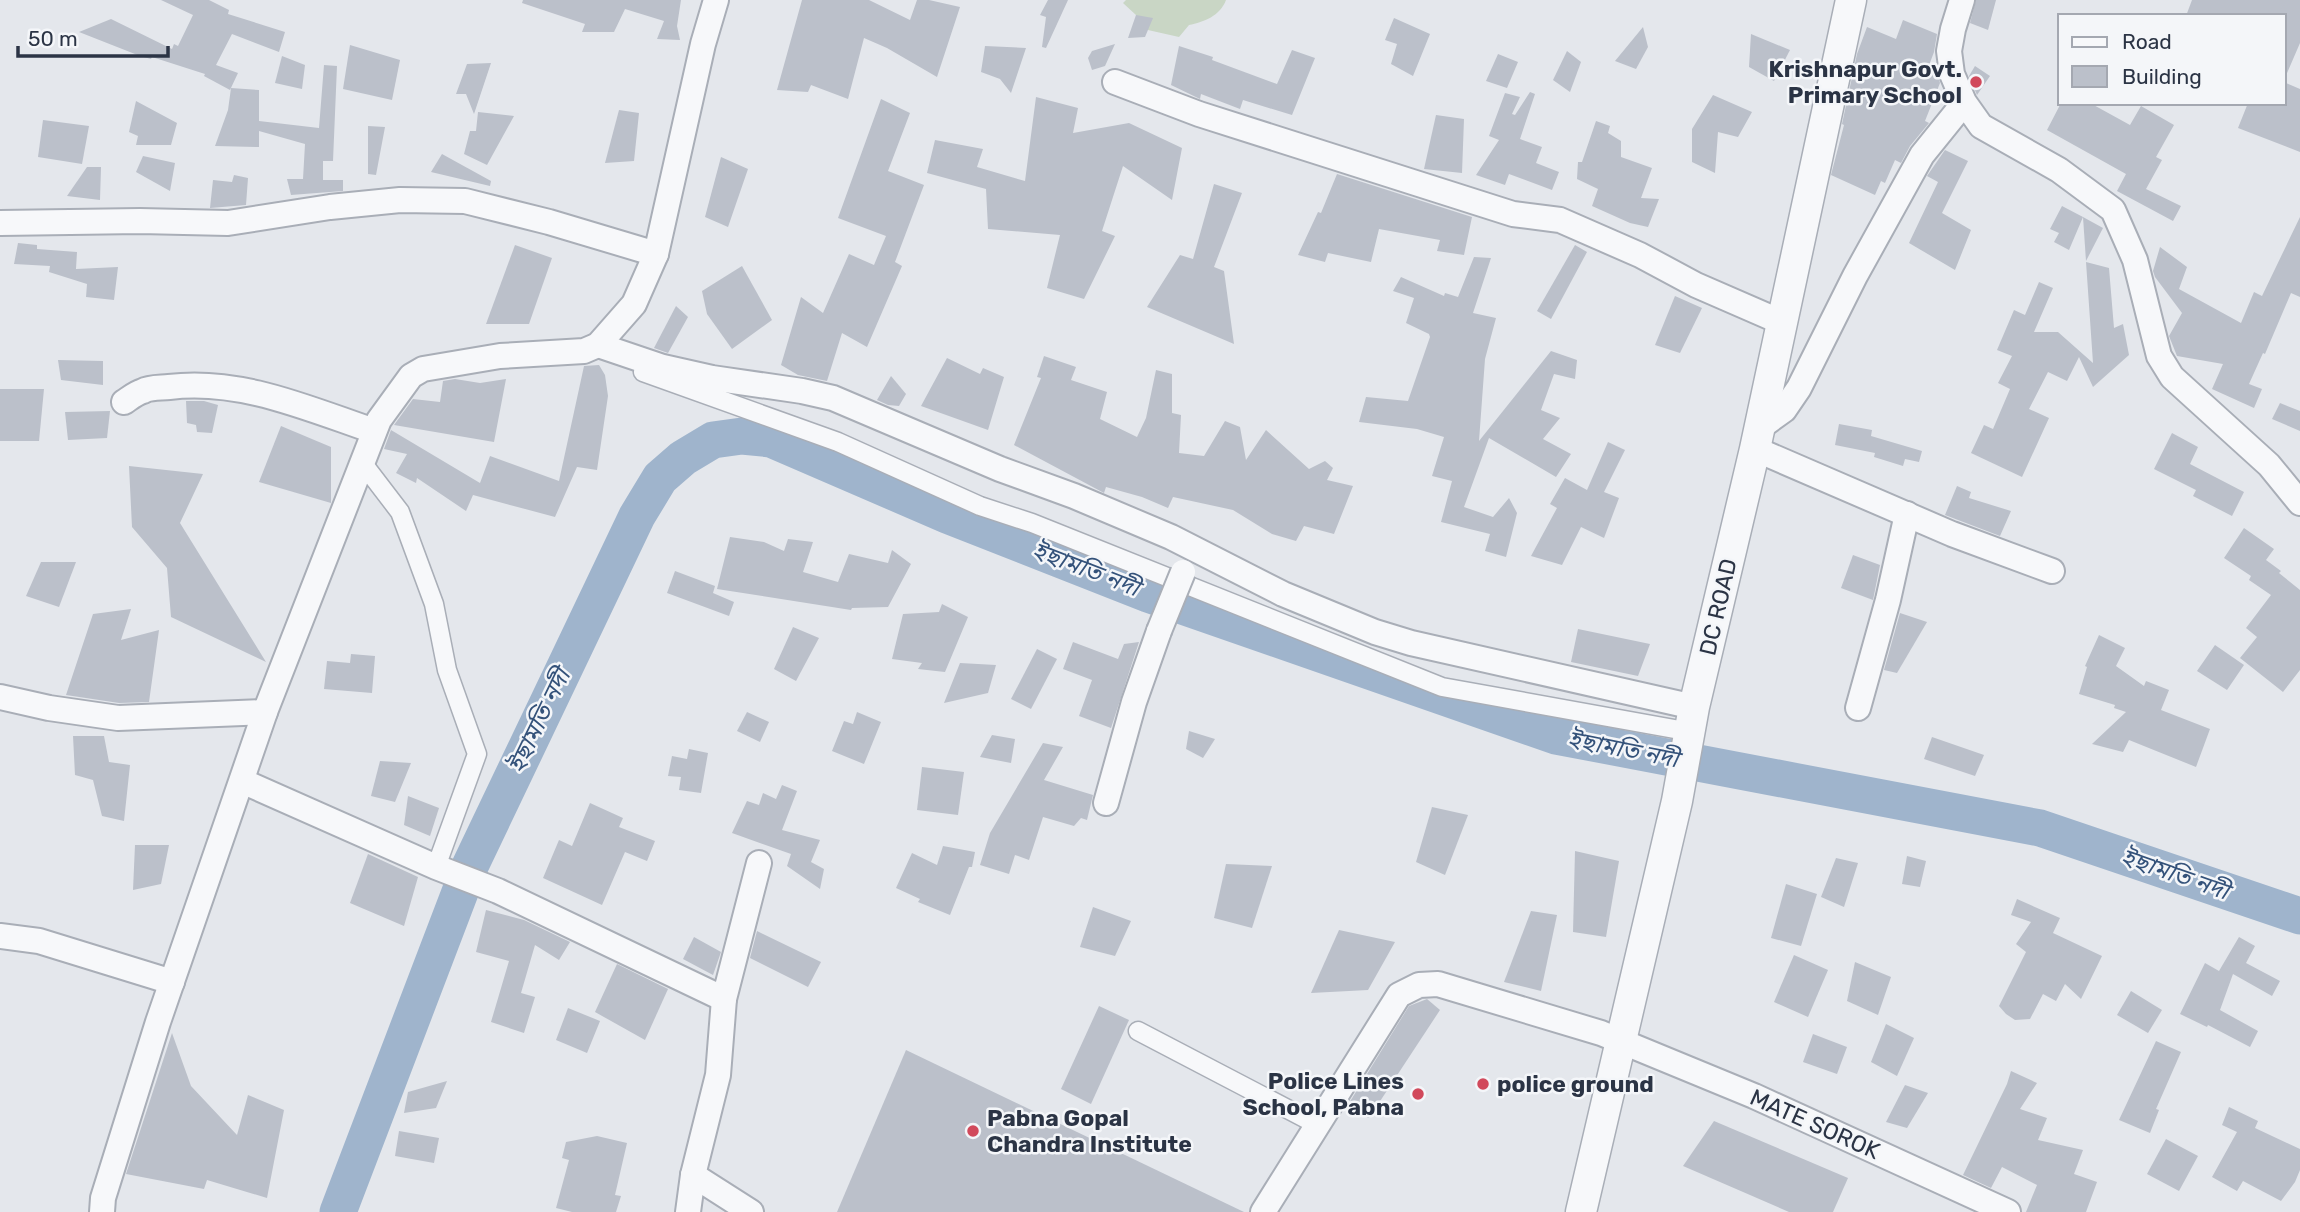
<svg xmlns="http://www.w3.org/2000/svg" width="2300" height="1212" viewBox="0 0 2300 1212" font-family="Rubik,'Noto Sans Bengali',sans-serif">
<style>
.green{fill:#c9d6c5}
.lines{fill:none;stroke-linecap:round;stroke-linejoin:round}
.river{stroke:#9fb4cc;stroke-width:37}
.building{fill:#bbc0ca}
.pedestrian-casing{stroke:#a9aeb7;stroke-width:21}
.minor-casing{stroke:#a9aeb7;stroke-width:28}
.tertiary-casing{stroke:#a9aeb7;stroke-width:33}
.pedestrian{stroke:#f7f8fa;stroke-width:18}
.minor{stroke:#f7f8fa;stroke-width:24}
.tertiary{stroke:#f7f8fa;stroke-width:30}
.minor-bridge-casing{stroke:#a9aeb7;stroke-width:28;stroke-linecap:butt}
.minor-bridge{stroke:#f7f8fa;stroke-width:24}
.poi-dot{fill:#d1495b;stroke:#f4f6f9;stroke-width:2.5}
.labels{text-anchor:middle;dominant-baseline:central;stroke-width:5;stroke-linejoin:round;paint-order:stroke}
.poi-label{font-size:23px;font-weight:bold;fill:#2b3445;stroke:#f4f6f9;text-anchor:end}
.street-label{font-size:23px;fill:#2b3445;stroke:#f4f6f9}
.water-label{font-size:24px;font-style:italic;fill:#34527a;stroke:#f4f6f9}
</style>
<rect width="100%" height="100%" fill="#e4e7ec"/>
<path class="green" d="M 1126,0 L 1226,0 C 1220,16 1204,22 1189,25 L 1179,37 L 1139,28 L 1136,15 L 1123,3 Z"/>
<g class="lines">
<polyline class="river" points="338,1212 470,866 637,516 660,478 683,458 713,440 742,436 771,439 947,515 1148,594 1556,736 2040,828 2300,916"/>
</g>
<g class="building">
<polygon points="161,0 209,0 229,10 228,14 285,32 279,52 232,34 216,65 238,73 230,90 204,76 205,74 152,57 151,59 140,56 79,32 111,19 172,49 174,44 178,46 193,15"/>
<polygon points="523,0 681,0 677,26 680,40 657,39 664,21 625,9 614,32 582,32 585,24 522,3"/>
<polygon points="802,0 869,0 910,20 917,0 929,0 960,7 937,77 887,48 864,38 848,99 811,85 808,92 777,90"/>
<polygon points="1048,0 1068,0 1046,48 1042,47 1046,17 1040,15"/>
<polygon points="1976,0 1996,0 1988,30 1970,23"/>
<polygon points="2192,0 2300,0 2300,43 2284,80 2284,16 2186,16"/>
<polygon points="1136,15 1153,18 1145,37 1128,38"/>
<polygon points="1394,18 1430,34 1413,76 1391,64 1397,44 1385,40"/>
<polygon points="1903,20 1937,34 1934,52 1928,68 1937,72 1940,83 1925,121 1929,123 1910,146 1901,163 1895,160 1885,183 1881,181 1875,195 1831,175 1844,125 1842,124 1857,54 1867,27 1896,39"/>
<polygon points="1643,27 1648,47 1636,69 1615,61"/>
<polygon points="1751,34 1790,50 1774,81 1749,67"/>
<polygon points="1115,44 1105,66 1092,70 1088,58 1092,51"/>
<polygon points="350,45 400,60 392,100 343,89"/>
<polygon points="985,46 1026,48 1011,93 1000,79 981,72"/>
<polygon points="1179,46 1213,57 1212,60 1277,84 1292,50 1315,58 1292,115 1243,100 1240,109 1201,94 1200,99 1171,85"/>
<polygon points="1567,51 1581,62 1570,92 1553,80"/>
<polygon points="1498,54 1518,62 1507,88 1486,81"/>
<polygon points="282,56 305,65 302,89 275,83"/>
<polygon points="491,63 474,114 466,94 456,94 467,64"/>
<polygon points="324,65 337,66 333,161 323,161 323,180 343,180 343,191 291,195 287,179 303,179 305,144 259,131 259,147 215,146 228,110 231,88 259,90 259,121 319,128"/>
<polygon points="1975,66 1990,76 1977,95 1969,76"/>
<polygon points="2284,82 2300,89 2300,152 2238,128 2248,103 2284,103"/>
<polygon points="1530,92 1535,94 1520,139 1542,147 1536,163 1559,172 1552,190 1509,174 1505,185 1476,175 1499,140 1489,136 1505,93 1520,97 1512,114 1515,115"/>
<polygon points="1713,95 1752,112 1738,137 1718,132 1715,173 1692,162 1692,129"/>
<polygon points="1036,97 1078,108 1073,133 1129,123 1182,148 1172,200 1123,166 1102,231 1115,236 1084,299 1047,288 1060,235 988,229 986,189 927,173 935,140 983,149 977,167 1025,181"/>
<polygon points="881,99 910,113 888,171 924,185 895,262 902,266 867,347 842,333 827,381 798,375 781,365 801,297 823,313 849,254 874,265 886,236 838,218"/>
<polygon points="136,101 177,123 171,145 136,145 138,136 129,132"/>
<polygon points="2061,103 2090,103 2130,125 2141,106 2174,125 2156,157 2162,160 2146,189 2181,206 2173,221 2117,191 2126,174 2047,130"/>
<polygon points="619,110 639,113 634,161 605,163"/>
<polygon points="478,112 514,116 487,165 464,154 470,131 476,131"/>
<polygon points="1436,115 1464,119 1462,173 1424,169"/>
<polygon points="43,120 89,126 82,164 38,157"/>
<polygon points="1596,121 1610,126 1608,133 1621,141 1621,157 1652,168 1641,198 1659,199 1648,227 1630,223 1592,206 1598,189 1577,179 1578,162 1582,162"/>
<polygon points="368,126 385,127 376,175 368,174"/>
<polygon points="1945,150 1968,161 1942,213 1971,230 1955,270 1909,243 1938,182 1927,176"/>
<polygon points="442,154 491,181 490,186 431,172"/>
<polygon points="143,156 175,163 170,191 136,172"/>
<polygon points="721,157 748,169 728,227 705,217"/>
<polygon points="87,167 101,167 100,200 67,196"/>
<polygon points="1337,174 1472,217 1464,255 1437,251 1440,240 1379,229 1371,262 1328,253 1325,262 1298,255 1318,212 1321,213"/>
<polygon points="234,175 248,178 246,205 210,208 213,180 232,182"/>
<polygon points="1214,184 1242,193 1214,267 1224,271 1234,344 1147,307 1180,255 1193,259"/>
<polygon points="2062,206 2083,217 2069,250 2054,242 2059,233 2050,229"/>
<polygon points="2083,217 2103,228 2086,261"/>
<polygon points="2300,217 2300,297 2291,293 2265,354 2263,353 2249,384 2262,389 2254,408 2212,389 2223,364 2177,356 2169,336 2182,313 2155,277 2153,271 2160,247 2187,267 2179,289 2241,323 2254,292 2262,296"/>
<polygon points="18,243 37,245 37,249 77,252 76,269 118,267 114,300 86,297 87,284 49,272 50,266 14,264"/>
<polygon points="515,245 552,258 529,324 486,324"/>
<polygon points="1575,245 1587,252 1551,319 1537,311"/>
<polygon points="1474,257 1491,258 1473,313 1496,318 1485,359 1479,441 1551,351 1577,360 1575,379 1554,374 1541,410 1560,418 1543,439 1571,454 1556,477 1489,438 1464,507 1493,517 1509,498 1517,513 1506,557 1485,551 1490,534 1441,522 1452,481 1432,476 1444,437 1417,429 1359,422 1366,397 1408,401 1430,337 1429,334 1406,323 1414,298 1393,291 1401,277 1444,296 1445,293 1458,297"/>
<polygon points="2086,262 2109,268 2114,328 2123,324 2129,355 2093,387 2079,357 2067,381 2048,372 2029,409 2049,418 2022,477 1971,453 1984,425 1993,429 2010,389 1998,383 2012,356 1997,350 2014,310 2025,315 2039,282 2053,288 2034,332 2058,332 2093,363"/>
<polygon points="742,266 772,320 732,349 707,314 702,291"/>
<polygon points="1675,296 1702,308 1680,353 1655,345"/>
<polygon points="676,306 688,317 668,353 654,348"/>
<polygon points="1044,356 1076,367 1071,380 1107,392 1100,419 1137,437 1146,418 1156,370 1172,374 1172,413 1181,415 1179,453 1204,456 1225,421 1240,427 1246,460 1266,430 1309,469 1325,461 1333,468 1327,480 1353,486 1334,534 1304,526 1296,541 1272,534 1233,510 1173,497 1168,508 1142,497 1106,487 1104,493 1014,445 1041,378 1037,377"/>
<polygon points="947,358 980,374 983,368 1004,377 988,430 921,406"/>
<polygon points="58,360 103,361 103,385 61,380"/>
<polygon points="599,365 605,375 608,396 597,470 577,467 555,517 473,495 466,511 417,478 416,483 396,473 407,454 384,449 391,430 480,483 490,456 559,481 584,366"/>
<polygon points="891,376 906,394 899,406 888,405 877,400"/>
<polygon points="455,379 480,383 506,379 494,442 394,425 413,399 440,402 443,381"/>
<polygon points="0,389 44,389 39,441 0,441"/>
<polygon points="186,401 204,401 218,405 212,433 197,432 196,425 187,423"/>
<polygon points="2280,403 2300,411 2300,431 2272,419"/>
<polygon points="110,411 107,438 68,440 65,412"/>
<polygon points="1839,424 1872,430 1871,436 1922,451 1919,462 1905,459 1903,466 1874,457 1875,453 1835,445"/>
<polygon points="281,426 331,447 331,503 259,482"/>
<polygon points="2172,433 2198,447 2190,464 2244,492 2232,516 2193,496 2196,490 2154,469"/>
<polygon points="1608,442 1625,450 1604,492 1619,498 1604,538 1581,527 1562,565 1531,556 1557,508 1550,504 1565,478 1587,490"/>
<polygon points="129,466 203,474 180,523 266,662 171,617 167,568 132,527"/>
<polygon points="1957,486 1971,492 1969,498 2011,511 2000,536 1945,515"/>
<polygon points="2244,528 2274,549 2266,560 2281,571 2279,573 2300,590 2300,670 2283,692 2240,658 2257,637 2246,628 2271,595 2249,580 2251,576 2224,558"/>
<polygon points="730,537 764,542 784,551 788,539 813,542 803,572 838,582 849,554 888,563 892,550 911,564 888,607 852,608 851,610 717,589"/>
<polygon points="1853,555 1880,565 1873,600 1841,588"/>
<polygon points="41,562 76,562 59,607 26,596"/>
<polygon points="675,571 715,586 713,593 734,602 729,616 667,593"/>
<polygon points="942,604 968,617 945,672 918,669 922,663 892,659 903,614 939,612"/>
<polygon points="131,609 121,640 159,630 149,702 119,703 66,695 93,614"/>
<polygon points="1900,613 1927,622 1897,673 1884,670"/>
<polygon points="793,627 819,638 796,681 774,669"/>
<polygon points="1578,629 1650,644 1638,676 1571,662"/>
<polygon points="2099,635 2125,648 2116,666 2144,686 2146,681 2169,690 2161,710 2210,729 2196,767 2129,740 2123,752 2092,744 2126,712 2114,708 2115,705 2079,694 2087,667 2085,666"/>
<polygon points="1073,642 1118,659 1124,644 1139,642 1111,728 1079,716 1092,680 1063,669"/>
<polygon points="2215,645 2244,665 2227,690 2197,671"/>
<polygon points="1037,649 1057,659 1031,709 1011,699"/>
<polygon points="351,654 375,656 372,693 324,689 327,661 350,663"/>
<polygon points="960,663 996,665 988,693 944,703"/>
<polygon points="747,712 769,722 760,742 737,731"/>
<polygon points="857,712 881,722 864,764 832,751 844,721 853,724"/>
<polygon points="1189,731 1215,739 1203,758 1186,749"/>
<polygon points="992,735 1015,739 1011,763 980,757"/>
<polygon points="73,736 104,736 109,762 130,765 124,821 102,816 93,780 75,775"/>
<polygon points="1932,737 1984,755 1975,776 1924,759"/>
<polygon points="1043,743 1063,747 1044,780 1093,795 1087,820 1081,818 1074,826 1043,817 1029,860 1015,855 1009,874 980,865 990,833"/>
<polygon points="689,749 708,753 701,793 679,790 681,777 668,776 672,756 687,759"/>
<polygon points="380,761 411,763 395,802 371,796"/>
<polygon points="922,767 964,772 958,815 917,810"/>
<polygon points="782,785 797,791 782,830 820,840 811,862 824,869 820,889 787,866 791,854 732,833 747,801 759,805 763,793 776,799"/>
<polygon points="408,796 439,808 430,836 404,825"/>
<polygon points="590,803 623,818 619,827 655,841 647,861 625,852 602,905 543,878 559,840 572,846"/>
<polygon points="1432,807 1468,815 1445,875 1416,862"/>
<polygon points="135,845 169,845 161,884 133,890"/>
<polygon points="943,846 975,852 972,867 969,867 950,915 918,902 920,899 896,888 912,853 937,865"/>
<polygon points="1575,851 1619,861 1606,937 1573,932"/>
<polygon points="368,854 418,877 404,926 350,903"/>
<polygon points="1907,856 1926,861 1920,887 1902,884"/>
<polygon points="1836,858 1858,863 1844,907 1821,897"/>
<polygon points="1226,864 1272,866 1252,928 1214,918"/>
<polygon points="1786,884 1817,894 1801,946 1771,938"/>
<polygon points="2017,899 2060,918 2053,933 2102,956 2081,999 2065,984 2056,1001 2043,994 2030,1019 2015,1020 2006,1014 1999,1006 2026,952 2016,944 2031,922 2011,915"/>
<polygon points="1093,907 1131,921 1115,956 1080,947"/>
<polygon points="486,910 524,920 570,942 559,960 535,945 521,993 535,997 524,1033 491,1022 509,961 476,952"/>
<polygon points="1531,911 1557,915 1541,991 1504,982"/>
<polygon points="1339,930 1395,942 1368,990 1311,993"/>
<polygon points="757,931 821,962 808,987 750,958"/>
<polygon points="694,937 721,952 713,975 683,959"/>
<polygon points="2239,937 2255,946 2246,963 2280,981 2272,996 2233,974 2220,1010 2258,1031 2250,1047 2208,1025 2207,1027 2180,1014 2205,963 2219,971"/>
<polygon points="1794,955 1828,970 1808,1017 1774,1002"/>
<polygon points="1855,962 1891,977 1878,1015 1847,1001"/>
<polygon points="617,964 668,989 645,1040 595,1012"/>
<polygon points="2131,991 2162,1010 2148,1033 2117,1015"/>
<polygon points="1427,999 1440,1010 1369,1118 1346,1108 1409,1006"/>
<polygon points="1099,1006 1129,1020 1091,1104 1061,1089"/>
<polygon points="568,1008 600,1021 587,1053 556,1040"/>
<polygon points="1886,1024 1914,1038 1897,1076 1871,1062"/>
<polygon points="172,1033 191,1086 237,1135 248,1095 284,1110 267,1198 207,1180 204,1189 126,1174"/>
<polygon points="1813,1034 1847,1047 1837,1074 1803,1062"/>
<polygon points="2156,1041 2181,1052 2156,1109 2159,1110 2150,1133 2119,1120"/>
<polygon points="906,1050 1244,1212 837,1212"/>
<polygon points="2011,1071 2037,1083 2020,1109 2047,1118 2038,1140 2083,1150 2074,1174 2097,1182 2086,1212 2026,1212 2037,1185 2002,1167 1991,1188 1963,1175 2007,1084"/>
<polygon points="447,1081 436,1108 404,1113 408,1092"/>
<polygon points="1905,1085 1928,1093 1907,1128 1886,1122"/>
<polygon points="2229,1107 2258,1121 2255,1128 2300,1149 2300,1170 2295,1182 2281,1201 2243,1181 2237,1191 2212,1177 2237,1132 2222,1125"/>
<polygon points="1714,1121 1848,1178 1833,1212 1789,1212 1683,1166"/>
<polygon points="399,1131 439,1138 434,1163 395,1156"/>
<polygon points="597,1136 627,1143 615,1195 621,1196 616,1212 572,1212 556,1208 569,1160 562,1158 566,1142"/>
<polygon points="2166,1139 2198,1156 2179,1191 2147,1174"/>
</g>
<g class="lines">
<defs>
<g id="pedestrian">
<polyline points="643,372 838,442 980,506 1032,523 1442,687 1691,732"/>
<polyline points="361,461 400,512 434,604 447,670 477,754 436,867"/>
<polyline points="1138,1031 1318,1125"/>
</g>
<g id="minor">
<polyline points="1962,0 1953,29 1949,51 1952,74 1964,102 1981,126 2059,170 2113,210 2135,260 2159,356 2172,377 2269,465 2300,503"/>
<polyline points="1115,82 1199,114 1513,214 1560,220 1640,255 1696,285 1781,322"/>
<polyline points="0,223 140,221 228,223 330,207 400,200 465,201 549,222 656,254"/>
<polyline points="598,345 663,367 712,378 802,391 833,398 1000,469 1074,496 1171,537 1283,594 1375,632 1411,643 1694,707"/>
<path d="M 124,402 C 130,398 136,393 143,391 C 150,387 161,388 169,387 C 240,378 309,409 374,431"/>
<polyline points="1759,428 1784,410 1799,388 1855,276 1922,155 1964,103"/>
<polyline points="1755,449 1952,534 2052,571"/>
<polyline points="0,697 49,708 118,718 265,712"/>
<polyline points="1858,708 1888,600 1907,514"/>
<polyline points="242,781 436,867 498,891 724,999"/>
<polyline points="1106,803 1134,702 1159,631"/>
<polyline points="0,936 39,941 172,982"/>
<polyline points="693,1175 751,1212"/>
<polyline points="102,1212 103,1198 158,1022 265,712 379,420 411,376 423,369 500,356 584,351 598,345 634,304 656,254 703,44 716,0"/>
<polyline points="688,1212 693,1175 718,1075 724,999 759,863"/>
<polyline points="1263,1212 1399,995 1419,985 1438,984 1601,1033 1754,1096 2008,1212"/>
</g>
<polyline id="tertiary" points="1581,1212 1677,801 1694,707 1755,449 1851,0"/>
</defs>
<use href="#pedestrian" class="pedestrian-casing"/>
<use href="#minor" class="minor-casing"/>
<use href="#tertiary" class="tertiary-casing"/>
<use href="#pedestrian" class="pedestrian"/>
<use href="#minor" class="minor"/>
<use href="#tertiary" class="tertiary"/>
<defs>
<polyline id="minor-bridge" points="1159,631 1183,572"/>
</defs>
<use href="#minor-bridge" class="minor-bridge-casing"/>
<use href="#minor-bridge" class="minor-bridge"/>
</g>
<g class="poi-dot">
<circle cx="1976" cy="82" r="7"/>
<circle cx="1483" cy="1084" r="7"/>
<circle cx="1418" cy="1094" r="7"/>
<circle cx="973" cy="1131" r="7"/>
</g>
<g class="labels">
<g class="poi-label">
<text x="1962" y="69">Krishnapur Govt.<tspan x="1962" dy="26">Primary School</tspan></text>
<text x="1404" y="1081">Police Lines<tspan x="1404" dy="26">School, Pabna</tspan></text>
<text x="1497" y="1084" text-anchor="start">police ground</text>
<text x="987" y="1118" text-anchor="start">Pabna Gopal<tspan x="987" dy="26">Chandra Institute</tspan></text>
</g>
<g class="street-label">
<text transform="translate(1718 607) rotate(-77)">DC ROAD</text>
<text transform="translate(1815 1124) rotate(24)">MATE SOROK</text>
</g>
<g class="water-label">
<text transform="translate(1086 569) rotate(21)">ইছামতি নদী</text>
<text transform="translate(539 721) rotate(-64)">ইছামতি নদী</text>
<text transform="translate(1623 749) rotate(11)">ইছামতি নদী</text>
<text transform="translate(2175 874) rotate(19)">ইছামতি নদী</text>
</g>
</g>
<rect x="2058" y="14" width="228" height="91" fill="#f4f6f9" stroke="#a4a8b1" stroke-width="2"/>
<rect x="2072" y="37" width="35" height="10" fill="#f7f8fa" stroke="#a4a8b1" stroke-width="2"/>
<text x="2122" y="49" font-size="21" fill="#2b3445">Road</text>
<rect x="2072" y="66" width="35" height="21" fill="#bbc0ca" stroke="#a4a8b1" stroke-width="2"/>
<text x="2122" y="84" font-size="21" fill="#2b3445">Building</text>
<path d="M18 46v10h150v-10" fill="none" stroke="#2b3445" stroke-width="3.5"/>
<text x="28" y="46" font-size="21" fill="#2b3445" stroke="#f4f6f9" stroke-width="5" paint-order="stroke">50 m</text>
</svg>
